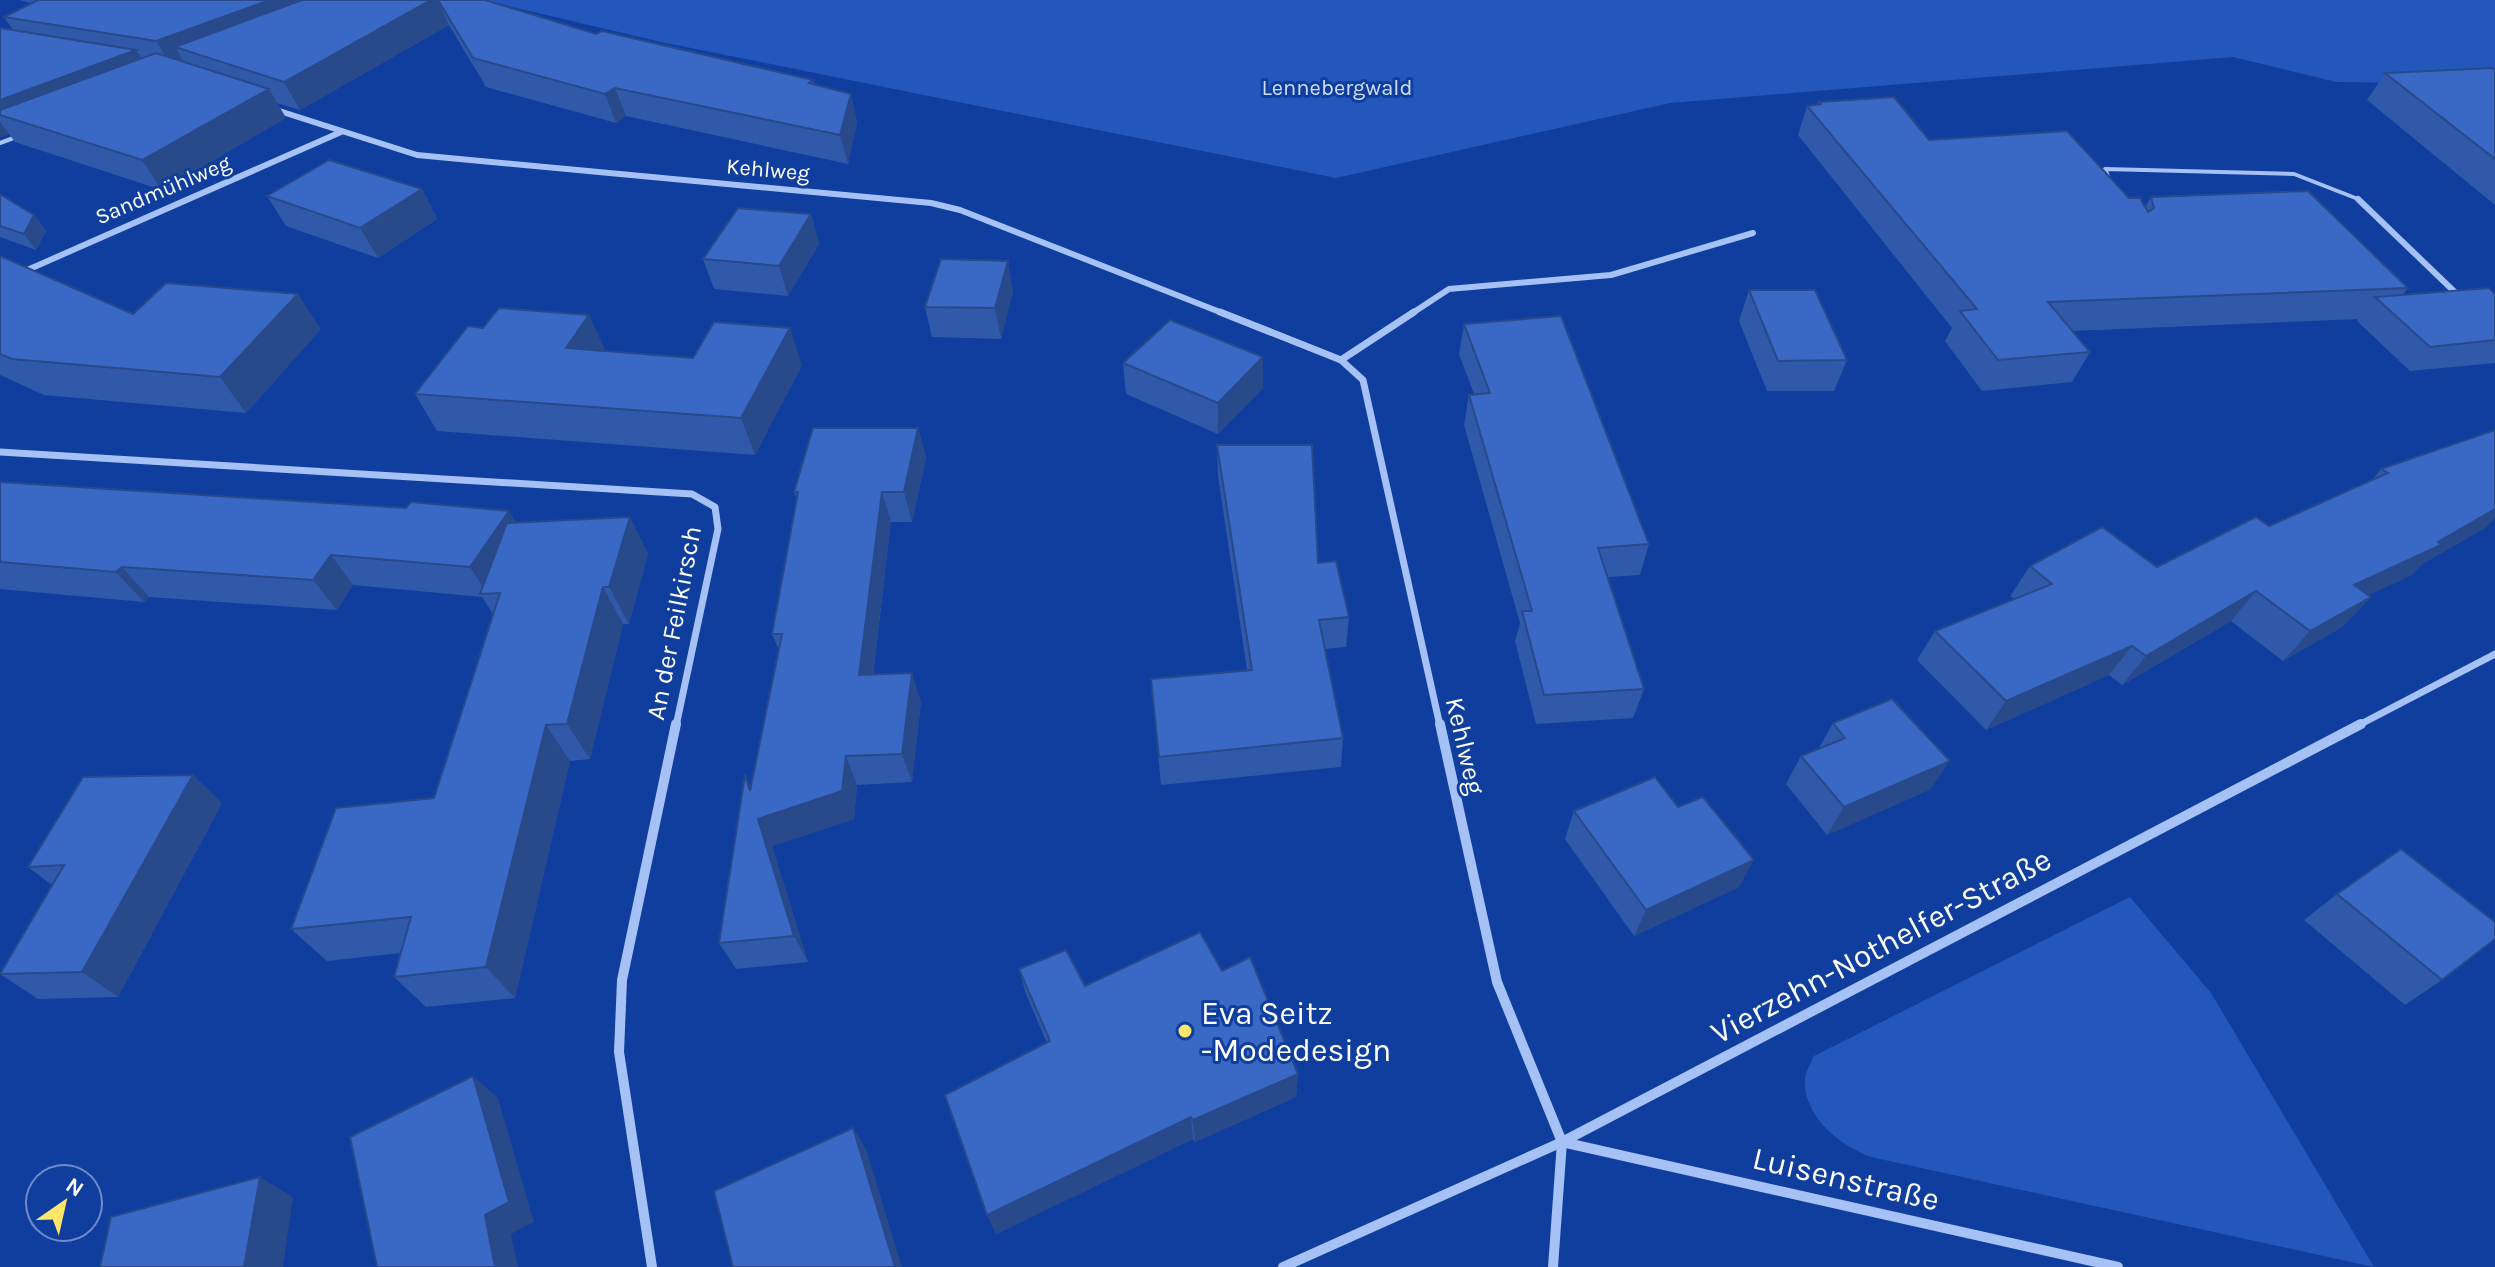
<svg xmlns="http://www.w3.org/2000/svg" width="2495" height="1267" viewBox="0 0 2495 1267" font-family="Karla,sans-serif">
<style>
.green{fill:#2357bc}
.lines{fill:none;stroke-linecap:round;stroke-linejoin:round}
.lane{stroke:#a6c1f5;stroke-width:4}
.street-far2{stroke:#a6c1f5;stroke-width:6}
.street-far1{stroke:#a6c1f5;stroke-width:7}
.street{stroke:#a6c1f5;stroke-width:10}
.wall{fill:#3159a9}
.shaded-wall{fill:#28498a}
.building{fill:#3968c5;stroke:#28498a;stroke-width:2}
.poi-dot{fill:#ffe56a;stroke:#103e9e;stroke-width:3}
.labels{text-anchor:middle;dominant-baseline:central;stroke-width:6;stroke-linejoin:round;paint-order:stroke}
.far-park-label{font-size:22px;fill:#cfdffe;stroke:#103e9e}
.far-street-label{font-size:22px;fill:#fff;stroke:#103e9e}
.street-label{font-size:26px;fill:#fff;stroke:#103e9e}
.near-street-label{font-size:32px;fill:#fff;stroke:#103e9e}
.near-poi-label{font-size:32px;fill:#fff;stroke:#103e9e;text-anchor:start}
</style>
<rect width="100%" height="100%" fill="#103e9e"/>
<g class="green">
<polygon points="483,0 2495,0 2495,84 2336,82 2233,57 1670,103 1336,178 661,42"/>
<path d="M 2130,897 L 2211,993 L 2374,1267 L 1871,1157 C 1840,1146 1803,1116 1805,1080 C 1805,1072 1811,1063 1814,1056 Z"/>
</g>
<g class="lines">
<g class="lane">
<polyline points="0,143 19,136"/>
<polyline points="2109,179 2105,169 2294,174 2358,199"/>
</g>
<g class="street-far2">
<polyline points="273,109 417,155 931,203 960,210 1225,314"/>
<polyline points="2358,199 2461,298"/>
<polyline points="0,282 341,132"/>
<polyline points="1411,314 1449,289 1611,275 1753,233"/>
</g>
<g class="street-far1">
<polyline points="1220,312 1341,360 1363,380 1440,726"/>
<polyline points="1341,360 1414,312"/>
<polyline points="0,452 692,494 715,507 718,529 676,726"/>
<polyline points="2357,726 2495,654"/>
</g>
<g class="street">
<polyline points="1440,724 1497,982 1562,1142 1553,1267"/>
<polyline points="1562,1142 2118,1267"/>
<polyline points="652,1267 619,1052 622,980 676,724"/>
<polyline points="1283,1267 1562,1142 2361,724"/>
</g>
</g>
<g class="wall">
<polygon points="19,0 485,0 596,34 813,80 814,85 851,94 857,123 848,164 626,116 616,123 486,87 449,25 300,110 277,103 286,118 162,190 15,142 9,134 0,137 0,28 13,30 4,17 31,3"/>
<polygon points="2495,70 2495,205 2367,100 2385,73"/>
<polygon points="1819,102 1929,140 2129,198 2145,207 2151,197 2408,288 2403,294 2495,294 2495,363 2410,371 2357,321 2358,319 2072,331 2090,352 2072,382 1982,391 1945,341 1952,328 1798,135 1807,106 1818,105"/>
<polygon points="422,189 437,219 378,258 286,226 267,196"/>
<polygon points="0,194 34,215 46,231 36,250 0,237"/>
<polygon points="811,214 819,244 788,296 714,289 703,259"/>
<polygon points="0,256 133,314 321,329 246,413 44,395 0,375"/>
<polygon points="1749,290 1847,360 1834,391 1767,391 1739,321"/>
<polygon points="1013,291 1001,339 932,337 925,307"/>
<polygon points="589,315 605,351 802,365 755,455 437,431 415,394 483,328"/>
<polygon points="1464,324 1649,544 1640,575 1608,577 1644,689 1633,718 1536,724 1515,641 1520,623 1464,425 1469,395 1474,394 1459,354"/>
<polygon points="1123,363 1263,388 1218,434 1126,394"/>
<polygon points="918,428 926,458 912,522 891,522 873,675 921,702 912,782 857,785 854,819 772,846 808,962 736,969 719,943 745,775 751,787 779,650 772,634 797,499 794,492"/>
<polygon points="1217,445 1318,563 1349,617 1346,647 1325,649 1343,738 1341,767 1161,785 1151,679 1247,670 1218,476"/>
<polygon points="2381,469 2485,528 2422,564 2412,575 2368,595 2371,597 2342,627 2283,661 2231,621 2122,685 2109,675 1986,730 1917,660 1935,631 2014,599 2010,596 2030,566 2157,567 2269,526 2371,481"/>
<polygon points="0,482 406,508 509,511 516,523 630,517 648,554 629,624 623,624 590,759 570,761 515,998 426,1007 394,977 400,953 327,961 291,929 434,798 493,614 482,597 353,585 337,610 149,597 144,602 0,589"/>
<polygon points="1833,723 1931,789 1827,835 1786,784 1801,756 1819,748"/>
<polygon points="222,803 118,997 38,999 0,974 52,885 28,867"/>
<polygon points="1574,811 1739,887 1634,936 1565,839"/>
<polygon points="2337,894 2442,980 2405,1005 2304,920"/>
<polygon points="1019,969 1085,986 1222,971 1298,1074 1296,1097 1195,1142 1193,1139 996,1234 1047,1043 1026,994"/>
</g>
<g class="shaded-wall">
<polygon points="270,0 359,0 175,47 186,65 174,70 156,41"/>
<polygon points="431,0 438,0 449,25 300,110 284,82"/>
<polygon points="136,50 155,79 0,115 0,100"/>
<polygon points="615,88 626,116 616,123 605,94"/>
<polygon points="269,89 286,118 162,190 142,160"/>
<polygon points="851,94 857,123 848,164 840,135"/>
<polygon points="0,122 9,134 0,138"/>
<polygon points="422,189 437,219 378,258 360,228"/>
<polygon points="811,214 819,244 788,296 779,266"/>
<polygon points="34,215 46,231 36,250 24,234"/>
<polygon points="1008,261 1013,291 1001,339 995,308"/>
<polygon points="298,294 321,329 246,413 220,377"/>
<polygon points="589,315 606,353 566,348"/>
<polygon points="790,328 802,365 755,455 741,418"/>
<polygon points="1263,357 1263,388 1218,434 1218,403"/>
<polygon points="918,428 926,458 912,522 904,492"/>
<polygon points="882,492 891,522 869,704 859,675"/>
<polygon points="2495,509 2495,518 2485,528 2422,564 2412,575 2326,615 2354,585 2438,542"/>
<polygon points="509,511 526,541 487,593 470,567"/>
<polygon points="630,517 648,554 629,624 609,587"/>
<polygon points="331,555 353,585 337,610 313,580"/>
<polygon points="122,567 149,597 144,602 116,572"/>
<polygon points="603,587 623,624 590,759 567,724"/>
<polygon points="2256,591 2231,621 2122,685 2146,656"/>
<polygon points="2371,597 2342,627 2283,661 2310,631"/>
<polygon points="2132,646 2109,675 1986,730 2006,701"/>
<polygon points="912,673 921,702 912,782 902,754"/>
<polygon points="546,725 570,761 515,998 486,967"/>
<polygon points="846,756 857,785 854,819 772,846 808,962 794,936 745,775 759,803"/>
<polygon points="1950,761 1931,789 1827,835 1844,807"/>
<polygon points="193,775 222,803 118,997 82,972"/>
<polygon points="1754,860 1739,887 1634,936 1646,910"/>
<polygon points="1298,1074 1296,1097 1195,1142 1193,1120"/>
<polygon points="473,1076 498,1098 534,1222 511,1234 518,1267 495,1267 485,1215"/>
<polygon points="1191,1117 1193,1139 996,1234 987,1215"/>
<polygon points="853,1128 866,1149 902,1267 895,1267"/>
<polygon points="260,1177 293,1197 283,1267 244,1267"/>
</g>
<g class="building">
<polygon points="38,0 270,0 156,41 4,17"/>
<polygon points="302,0 431,0 284,82 175,47"/>
<polygon points="438,0 485,0 596,34 602,31 813,80 809,83 851,94 840,135 615,88 605,94 473,58"/>
<polygon points="0,28 136,50 0,100"/>
<polygon points="156,53 269,89 142,160 0,115 0,110"/>
<polygon points="2492,68 2495,70 2495,159 2385,73"/>
<polygon points="1894,97 1929,140 2067,131 2129,198 2140,198 2148,212 2154,208 2151,197 2308,191 2408,288 2048,302 2090,352 1998,360 1960,311 1977,309 1807,106 1821,104 1819,102"/>
<polygon points="329,160 422,189 360,228 267,196"/>
<polygon points="0,194 34,215 24,234 0,226"/>
<polygon points="738,208 811,214 779,266 703,259"/>
<polygon points="0,256 133,314 166,283 298,294 220,377 12,359 0,354"/>
<polygon points="941,259 1008,261 995,308 925,307"/>
<polygon points="2489,288 2495,294 2495,340 2430,347 2375,297"/>
<polygon points="1749,290 1815,290 1847,360 1778,361"/>
<polygon points="499,308 589,315 566,348 693,358 714,322 790,328 741,418 415,394 468,326 483,328"/>
<polygon points="1561,316 1649,544 1598,548 1644,689 1544,695 1522,611 1532,611 1469,395 1490,393 1464,324"/>
<polygon points="1170,320 1263,357 1218,403 1123,363"/>
<polygon points="813,428 918,428 904,492 882,492 859,675 912,673 902,754 846,756 842,791 758,819 794,936 719,943 745,775 750,791 782,634 772,634 798,492 794,492"/>
<polygon points="2495,430 2495,509 2438,542 2441,545 2354,585 2371,597 2310,631 2256,591 2146,656 2132,646 2006,701 1935,631 2052,584 2030,566 2102,527 2157,567 2256,517 2269,526 2388,473 2381,469"/>
<polygon points="1217,445 1312,445 1318,563 1336,561 1349,617 1319,620 1343,738 1159,757 1151,679 1252,670"/>
<polygon points="0,482 406,508 411,502 509,511 470,567 331,555 313,580 122,567 116,572 0,562"/>
<polygon points="630,517 609,587 603,587 567,724 546,725 486,967 394,977 411,917 291,929 336,808 434,798 500,593 480,594 507,523"/>
<polygon points="1892,699 1950,761 1844,807 1801,756 1845,738 1833,723"/>
<polygon points="193,775 82,972 0,974 64,865 28,867 83,777"/>
<polygon points="1655,777 1678,807 1703,797 1754,860 1646,910 1574,811"/>
<polygon points="2401,849 2495,922 2495,939 2442,980 2337,894"/>
<polygon points="1200,932 1222,971 1250,957 1298,1074 1193,1120 1191,1117 987,1215 945,1095 1050,1041 1019,969 1066,950 1085,986"/>
<polygon points="473,1076 509,1202 485,1215 495,1267 377,1267 350,1137"/>
<polygon points="853,1128 895,1267 733,1267 714,1191"/>
<polygon points="260,1177 244,1267 100,1267 111,1217"/>
</g>
<circle class="poi-dot" cx="1185" cy="1031" r="8"/>
<g class="labels">
<g class="far-park-label">
<text x="1337" y="88">Lennebergwald</text>
</g>
<g class="far-street-label">
<text transform="translate(768 170) rotate(5)">Kehlweg</text>
<text transform="translate(163 190) rotate(-23)">Sandmühlweg</text>
</g>
<g class="street-label">
<text transform="translate(674 623) rotate(-79)">An der Feilkirsch</text>
<text transform="translate(1465 746) rotate(77)">Kehlweg</text>
</g>
<g class="near-street-label">
<text transform="translate(1881 946) rotate(-28)">Vierzehn-Nothelfer-Straße</text>
<text transform="translate(1846 1179) rotate(13)">Luisenstraße</text>
</g>
<g class="near-poi-label">
<text x="1201" y="1013">Eva Seitz<tspan x="1201" dy="37">-Modedesign</tspan></text>
</g>
</g>
<g transform="translate(64 1203) rotate(34)"><circle r="38" fill="#103e9e" stroke="#708bc5" stroke-width="2"/>
<path d="M0-6L14 30L0 20L-14 30Z" fill="#ffe56a"/>
<text y="-12" font-size="22" font-weight="bold" text-anchor="middle" fill="#ffffff">N</text>
</g>
</svg>
